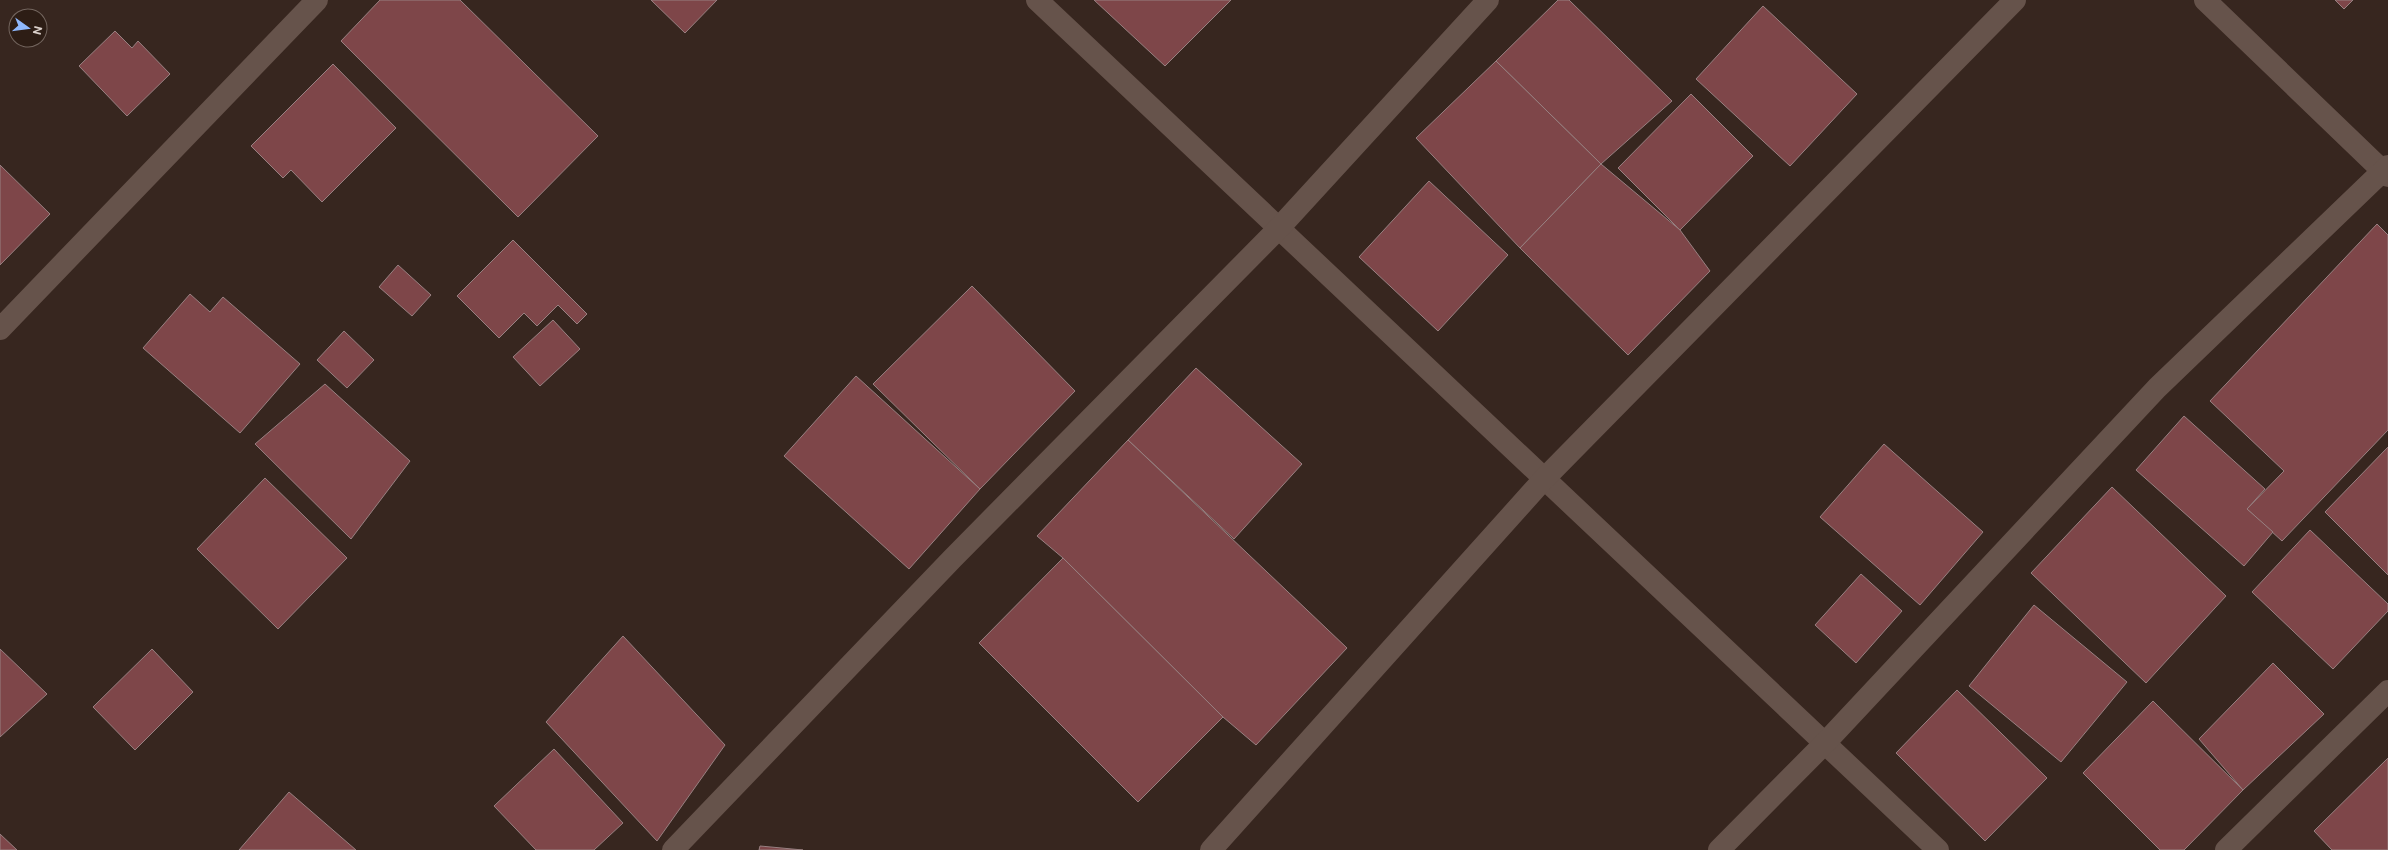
<svg xmlns="http://www.w3.org/2000/svg" width="2388" height="850" viewBox="0 0 2388 850" font-family="'Public Sans',sans-serif">
<style>
.building{fill:#7e4649;stroke:#988081}
.lines{fill:none;stroke-linecap:round;stroke-linejoin:round}
.street{stroke:#66534b;stroke-width:22}
</style>
<rect width="100%" height="100%" fill="#37261f"/>
<g class="building">
<polygon points="380,0 460,0 598,136 518,217 341,41"/>
<polygon points="651,0 717,0 685,33"/>
<polygon points="1094,0 1231,0 1165,66"/>
<polygon points="1558,0 1569,0 1672,101 1601,164 1496,61"/>
<polygon points="2335,0 2353,0 2344,9"/>
<polygon points="1763,6 1857,94 1790,166 1696,79"/>
<polygon points="115,31 132,48 138,41 170,74 127,116 79,66"/>
<polygon points="1496,61 1601,164 1520,248 1416,138"/>
<polygon points="333,64 396,128 322,202 291,170 283,178 251,146"/>
<polygon points="1691,94 1753,156 1680,230 1618,168"/>
<polygon points="1601,164 1680,230 1710,271 1628,355 1520,248"/>
<polygon points="0,165 50,214 0,265"/>
<polygon points="1429,181 1508,255 1438,331 1359,257"/>
<polygon points="2377,224 2388,235 2388,430 2282,541 2247,509 2284,471 2210,401"/>
<polygon points="513,240 587,314 577,324 558,305 537,326 524,313 499,338 457,296"/>
<polygon points="398,265 431,295 412,316 379,287"/>
<polygon points="972,286 1075,391 980,489 873,384"/>
<polygon points="190,294 210,312 223,297 300,364 240,433 143,348"/>
<polygon points="553,320 580,349 540,386 513,357"/>
<polygon points="344,331 374,360 347,388 317,360"/>
<polygon points="1196,368 1302,464 1234,539 1128,440"/>
<polygon points="856,376 980,489 909,569 784,456"/>
<polygon points="325,384 410,461 351,539 255,444"/>
<polygon points="2184,416 2265,489 2247,509 2273,532 2244,566 2136,470"/>
<polygon points="1128,440 1347,648 1256,745 1223,717 1063,558 1037,536"/>
<polygon points="1884,444 1983,532 1920,605 1820,517"/>
<polygon points="2388,447 2388,575 2325,512"/>
<polygon points="265,478 347,558 278,629 197,549"/>
<polygon points="2112,487 2226,596 2146,683 2031,573"/>
<polygon points="2310,530 2388,604 2388,611 2333,669 2252,592"/>
<polygon points="1063,558 1223,717 1138,802 979,643"/>
<polygon points="1861,574 1902,611 1856,663 1815,625"/>
<polygon points="2034,605 2127,682 2061,762 1969,686"/>
<polygon points="623,636 725,745 657,841 546,722"/>
<polygon points="0,649 47,694 0,737"/>
<polygon points="152,649 193,692 135,750 93,707"/>
<polygon points="2273,663 2324,714 2243,790 2199,739"/>
<polygon points="1957,690 2047,778 1985,841 1896,753"/>
<polygon points="2153,701 2243,790 2184,850 2160,850 2083,773"/>
<polygon points="554,749 623,823 594,850 536,850 494,806"/>
<polygon points="2388,758 2388,850 2332,850 2314,831"/>
<polygon points="289,792 356,850 239,850"/>
<polygon points="0,834 17,850 0,850"/>
<polygon points="760,846 803,850 759,850"/>
</g>
<g class="lines">
<g class="street">
<polyline points="1037,0 1938,850"/>
<polyline points="2205,0 2388,176"/>
<polyline points="0,329 317,0"/>
<polyline points="673,850 953,558 1279,228 1488,0"/>
<polyline points="1211,850 1544,479 2015,0"/>
<polyline points="1719,850 1825,743 2157,388 2388,166"/>
<polyline points="2226,850 2388,691"/>
</g>
</g>
<g transform="translate(28 28) rotate(104)"><circle r="19" fill="#2d1d15" stroke="#73655e"/>
<path d="M0-3L7 15L0 10L-7 15Z" fill="#8fb8fd"/>
<text y="-6" font-size="11" font-weight="bold" text-anchor="middle" fill="#dbd0cb">N</text>
</g>
</svg>
